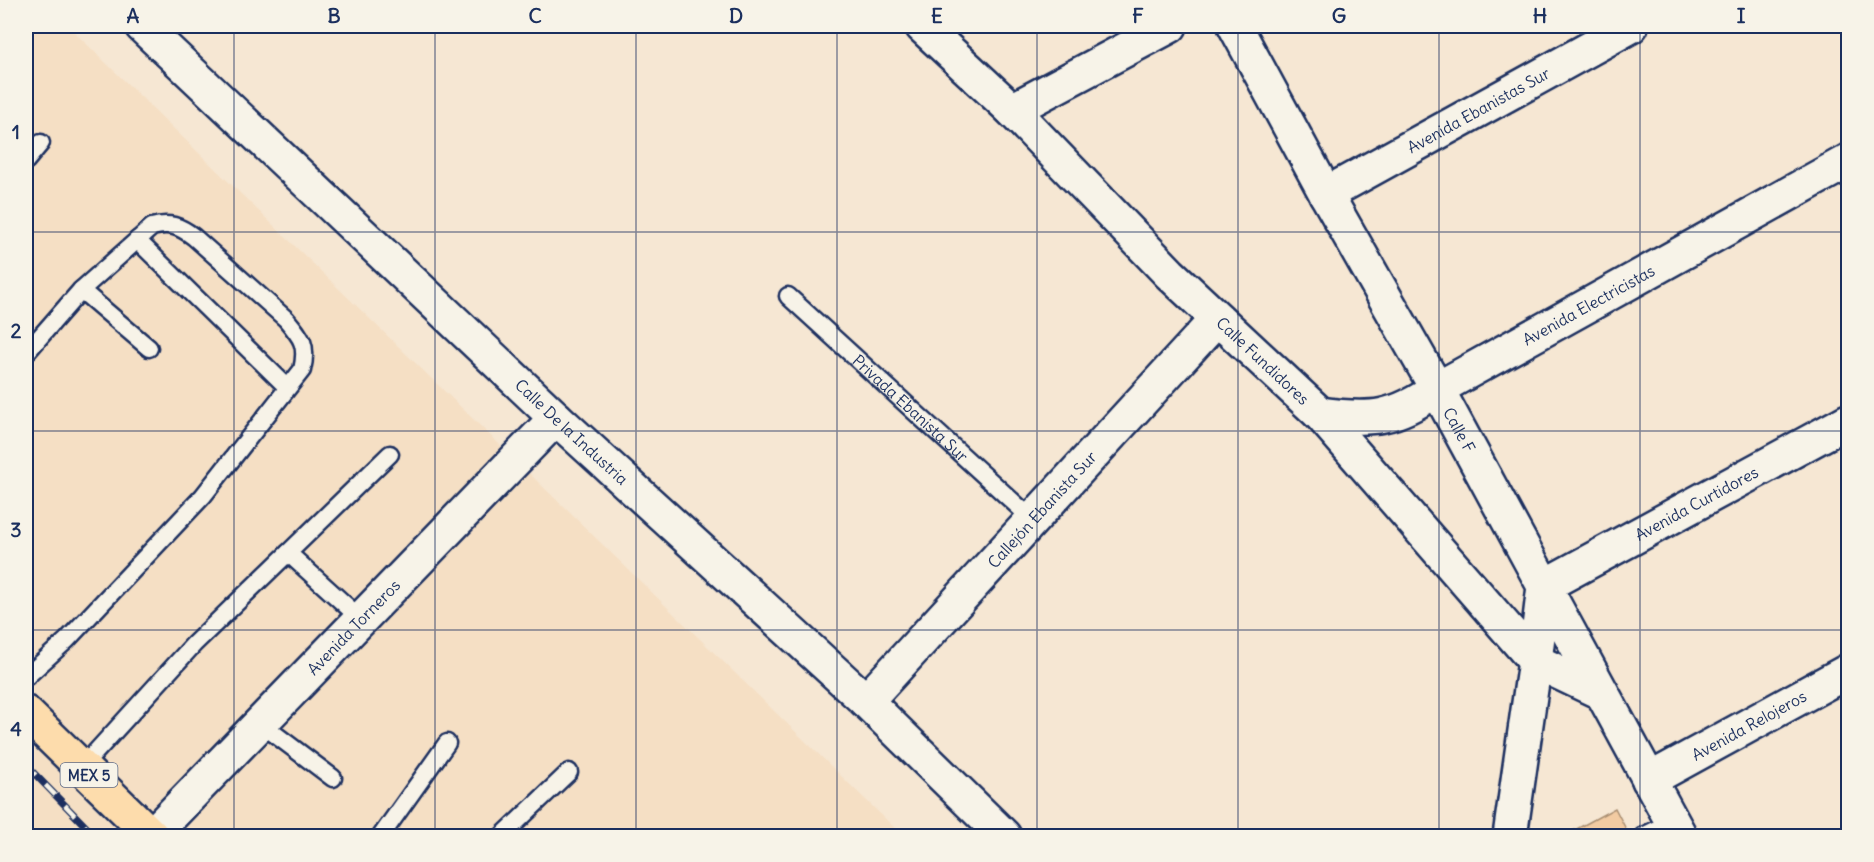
<svg xmlns="http://www.w3.org/2000/svg" width="1874" height="862" viewBox="0 0 1874 862" font-family="Delius,sans-serif">
<style>
.built{fill:#f5dfc4}
.building{fill:#f2cba2;stroke:#a98e71;stroke-width:1.5}
.lines{fill:none;stroke-linecap:round;stroke-linejoin:round}
.lane-casing{stroke:#1b2f5e;stroke-width:21}
.street-casing{stroke:#1b2f5e;stroke-width:38}
.secondary-casing{stroke:#1b2f5e;stroke-width:38}
.primary-casing{stroke:#1b2f5e;stroke-width:38}
.lane{stroke:#f7f3e8;stroke-width:16}
.street{stroke:#f7f3e8;stroke-width:33}
.secondary{stroke:#f7f3e8;stroke-width:33}
.primary{stroke:#fddcac;stroke-width:33}
.rail-casing{stroke:#1b2f5e;stroke-width:7}
.rail{stroke:#f7f3e8;stroke-width:4.5;stroke-dasharray:14;stroke-linecap:butt}
.grid{fill:none;stroke:#1b2f5e;stroke-width:1.5;stroke-opacity:0.55}
.labels{text-anchor:middle;dominant-baseline:central;stroke-width:4.5;stroke-linejoin:round;paint-order:stroke}
.shield{fill:#f7f3e8;stroke:#5d6a87;stroke-width:1.5}
.shield-label{font-size:15px;font-weight:bold;fill:#1b2f5e}
.street-label{font-size:16px;fill:#1b2f5e;stroke:#f7f3e8}
.neatline{fill:none;stroke:#1b2f5e;stroke-width:2}
.grid-label{font-size:20px;text-anchor:middle;font-weight:bold;fill:#1b2f5e}
</style>
<rect width="100%" height="100%" fill="#f6e7d3"/>
<filter id="ink" filterUnits="userSpaceOnUse"><feTurbulence type="fractalNoise" baseFrequency=".0167" numOctaves="2"/><feDisplacementMap in="SourceGraphic" scale="12" xChannelSelector="R" yChannelSelector="G"/><feConvolveMatrix kernelMatrix="1 2 1 2 8 2 1 2 1" color-interpolation-filters="sRGB"/></filter>
<g filter="url(#ink)">
<polygon class="built" points="26,26 68,26 903,836 26,836"/>
<polygon class="building" points="1615,808 1630,837 1562,837"/>
<g class="lines">
<defs>
<g id="lane">
<polyline points="26,161 41,143"/>
<polyline points="137,240 287,387"/>
<polyline points="81,290 149,348"/>
<path id="s1" d="M 788,296 L 1033,520"/>
<path d="M 26,353 L 81,290 L 152,227 C 169,222 180,226 194,237 L 286,319 C 302,338 308,345 302,370 L 203,496 L 67,640 L 26,677"/>
<polyline points="361,619 288,553 390,454"/>
<polyline points="260,723 333,778"/>
<polyline points="82,767 194,644 288,553"/>
<polyline points="381,836 447,743"/>
<polyline points="502,836 569,772"/>
<polyline points="1643,836 1672,822"/>
</g>
<g id="street">
<path id="s2" d="M 142,26 L 556,418 L 866,701 L 1004,836"/>
<path id="s3" d="M 922,26 L 1012,110 L 1170,274 L 1320,414 L 1535,661 L 1602,693"/>
<polyline points="1012,110 1170,26"/>
<path id="s4" d="M 1326,194 L 1631,26"/>
<path id="s5" d="M 1320,414 C 1371,421 1395,419 1437,389 L 1848,161"/>
<path id="s6" d="M 866,701 L 1217,319"/>
<path id="s7" d="M 1649,780 L 1848,671"/>
<path id="s8" d="M 151,836 L 556,418"/>
<path id="s9" d="M 1680,836 L 1544,586 L 1848,421"/>
</g>
<g id="secondary">
<path id="s10" d="M 1235,26 L 1326,194 L 1437,389 L 1544,586 L 1535,661 L 1510,836"/>
</g>
<polyline id="primary" points="26,713 152,836"/>
</defs>
<use href="#lane" class="lane-casing"/>
<use href="#street" class="street-casing"/>
<use href="#secondary" class="secondary-casing"/>
<use href="#primary" class="primary-casing"/>
<use href="#lane" class="lane"/>
<use href="#street" class="street"/>
<use href="#secondary" class="secondary"/>
<use href="#primary" class="primary"/>
<defs>
<polyline id="rail" points="26,765 95,836"/>
</defs>
<use href="#rail" class="rail-casing"/>
<use href="#rail" class="rail"/>
</g>
</g>
<path class="grid" d="M 234,26 L 234,836M 435,26 L 435,836M 636,26 L 636,836M 837,26 L 837,836M 1037,26 L 1037,836M 1238,26 L 1238,836M 1439,26 L 1439,836M 1640,26 L 1640,836M 26,232 L 1848,232M 26,431 L 1848,431M 26,630 L 1848,630"/>
<g class="labels">
<rect class="shield" x="60.5" y="763" width="57" height="24" rx="4.5"/>
<g class="shield-label">
<text x="89" y="775">MEX 5</text>
</g>
<g class="street-label">
<text stroke="none"><textPath href="#s4" startOffset="174">Avenida Ebanistas Sur</textPath></text>
<text stroke="none"><textPath href="#s5" startOffset="297">Avenida Electricistas</textPath></text>
<text stroke="none"><textPath href="#s3" startOffset="478">Calle Fundidores</textPath></text>
<text stroke="none"><textPath href="#s1" startOffset="166">Privada Ebanista Sur</textPath></text>
<text stroke="none"><textPath href="#s10" startOffset="462">Calle F</textPath></text>
<text stroke="none"><textPath href="#s2" startOffset="591">Calle De la Industria</textPath></text>
<text stroke="none"><textPath href="#s9" startOffset="458">Avenida Curtidores</textPath></text>
<text stroke="none"><textPath href="#s6" startOffset="260">Callejón Ebanista Sur</textPath></text>
<text stroke="none"><textPath href="#s8" startOffset="291">Avenida Torneros</textPath></text>
<text stroke="none"><textPath href="#s7" startOffset="114">Avenida Relojeros</textPath></text>
</g>
</g>
<rect width="1874" height="862" fill="none" stroke="#f7f3e8" stroke-width="66"/>
<rect x="33" y="33" width="1808" height="796" class="neatline"/>
<g class="grid-label">
<text x="133" y="23">A</text>
<text x="334" y="23">B</text>
<text x="535" y="23">C</text>
<text x="736" y="23">D</text>
<text x="937" y="23">E</text>
<text x="1138" y="23">F</text>
<text x="1339" y="23">G</text>
<text x="1540" y="23">H</text>
<text x="1741" y="23">I</text>
<text x="16" y="139">1</text>
<text x="16" y="338">2</text>
<text x="16" y="537">3</text>
<text x="16" y="736">4</text>
</g>
</svg>
